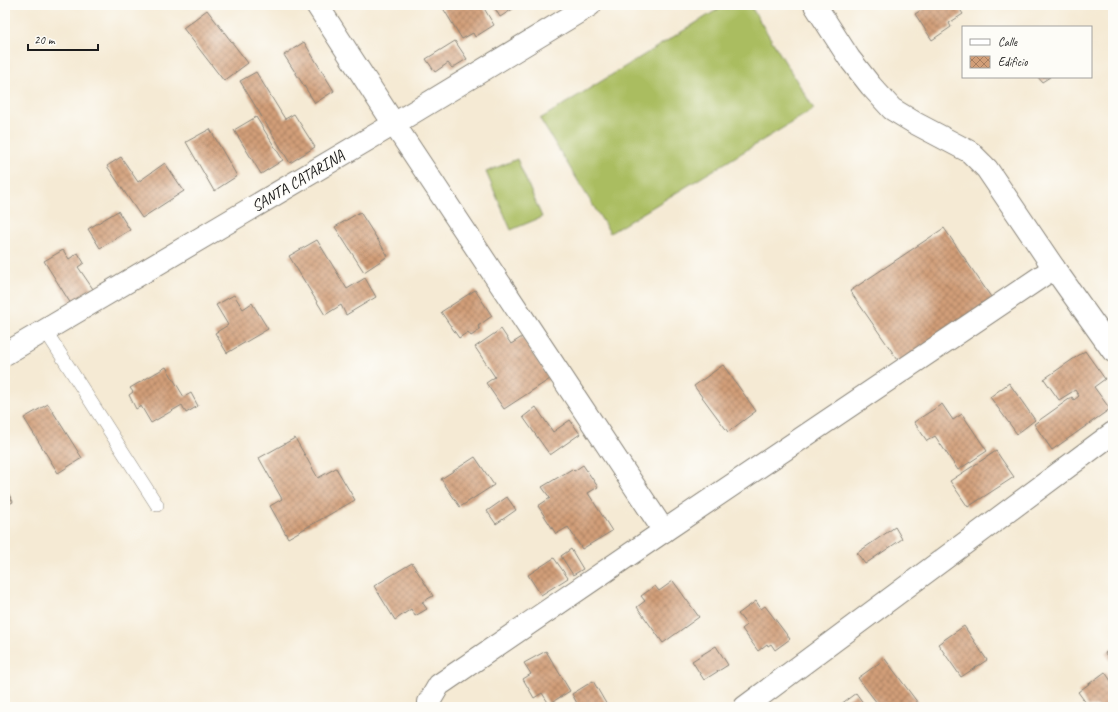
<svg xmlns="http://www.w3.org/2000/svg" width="1118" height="712" viewBox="0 0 1118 712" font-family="Caveat,sans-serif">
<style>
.grass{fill:#aabd61;stroke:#636c3e}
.building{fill:url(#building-cross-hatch)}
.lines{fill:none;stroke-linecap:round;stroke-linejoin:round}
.lane-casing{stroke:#888378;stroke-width:14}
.street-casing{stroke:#888378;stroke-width:24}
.lane{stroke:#fff;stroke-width:13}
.street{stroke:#fff;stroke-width:22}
.labels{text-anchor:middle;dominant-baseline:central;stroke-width:3;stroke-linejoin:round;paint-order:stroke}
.street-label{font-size:16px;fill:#1c1c1c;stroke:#fdfcf7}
</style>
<defs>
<pattern id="building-cross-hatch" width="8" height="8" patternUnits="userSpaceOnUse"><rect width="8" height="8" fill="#d19e78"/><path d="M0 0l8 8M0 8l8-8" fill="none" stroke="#a98062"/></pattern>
</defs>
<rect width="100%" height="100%" fill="#fdfcf7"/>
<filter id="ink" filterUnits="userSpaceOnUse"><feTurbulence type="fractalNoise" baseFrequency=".025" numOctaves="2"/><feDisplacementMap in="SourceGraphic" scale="8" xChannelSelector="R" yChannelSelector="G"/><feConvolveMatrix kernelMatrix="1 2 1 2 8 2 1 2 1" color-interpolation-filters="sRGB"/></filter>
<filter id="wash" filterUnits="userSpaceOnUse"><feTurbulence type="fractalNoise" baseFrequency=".012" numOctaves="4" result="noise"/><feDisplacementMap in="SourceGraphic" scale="16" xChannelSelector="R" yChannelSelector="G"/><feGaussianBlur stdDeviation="0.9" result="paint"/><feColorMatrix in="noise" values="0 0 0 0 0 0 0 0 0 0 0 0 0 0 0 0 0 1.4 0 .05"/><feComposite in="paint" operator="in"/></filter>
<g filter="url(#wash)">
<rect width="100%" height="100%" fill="#f5ead4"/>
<g class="grass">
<polygon points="725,5 750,5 814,109 610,233 540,119"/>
<polygon points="517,159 542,217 511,230 486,172"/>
</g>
<g id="blocks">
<g class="building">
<polygon points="441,5 482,5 494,25 475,37 473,33 462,39"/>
<polygon points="493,5 519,5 500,17"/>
<polygon points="929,5 957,5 963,14 949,23 951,27 932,40 915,14"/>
<polygon points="207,10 248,63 224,81 183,28"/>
<polygon points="455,41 467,59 452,68 448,63 435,72 426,59"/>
<polygon points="304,42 334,91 315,103 284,55"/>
<polygon points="256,72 285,119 294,114 315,147 290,163 240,81"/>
<polygon points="1038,77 1050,77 1042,82"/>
<polygon points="256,117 283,160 261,174 234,130"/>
<polygon points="210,129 237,176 214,191 186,142"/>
<polygon points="121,157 138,182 165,163 184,191 142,218 107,166"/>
<polygon points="118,211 130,230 100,248 88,229"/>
<polygon points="360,212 388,256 364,272 335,227"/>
<polygon points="944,228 993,300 900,363 850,291"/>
<polygon points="317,240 347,289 365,278 376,297 346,315 341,305 325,315 289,256"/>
<polygon points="63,250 69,259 78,253 84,263 78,267 93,289 71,304 44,261"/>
<polygon points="475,290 492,316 478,326 480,330 471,336 468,332 459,338 441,312"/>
<polygon points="234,295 243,309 252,303 268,329 227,353 215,333 228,325 216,305"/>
<polygon points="501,329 511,344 522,337 550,379 504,409 486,383 495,377 475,347"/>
<polygon points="1085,351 1105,379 1094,387 1110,409 1052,450 1034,424 1072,397 1074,400 1079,396 1075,390 1059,400 1044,379"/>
<polygon points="723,365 756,411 728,432 694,386"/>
<polygon points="166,367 184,397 191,393 198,406 186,413 182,405 151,423 141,406 136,409 129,395 133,392 130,388"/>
<polygon points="1009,383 1035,420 1017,434 990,397"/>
<polygon points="48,404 82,458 58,473 24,418"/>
<polygon points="942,404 953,420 962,414 987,451 958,470 935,436 927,441 914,422"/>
<polygon points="536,407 553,432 570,420 580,434 550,455 523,417"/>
<polygon points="295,438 318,478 336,468 355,500 288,538 270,506 282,499 259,458"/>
<polygon points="996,451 1014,477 968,507 950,481"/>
<polygon points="475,457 494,485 460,507 441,479"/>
<polygon points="583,465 598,487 588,493 612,531 582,549 568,527 556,534 538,506 550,498 542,487 572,469 574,471"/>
<polygon points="5,487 13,502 5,506"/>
<polygon points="507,497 516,510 496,524 487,511"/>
<polygon points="895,527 902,539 865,564 857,553"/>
<polygon points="571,549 583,569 573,575 561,556"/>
<polygon points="554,558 568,578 541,595 528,575"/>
<polygon points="412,563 433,596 422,602 427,609 415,616 411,609 395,620 374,586"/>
<polygon points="673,581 699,617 663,643 637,607 645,601 641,596 655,586 659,591"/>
<polygon points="756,601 761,609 765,606 790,639 775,650 771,644 768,646 767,644 758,651 742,629 747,625 738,614"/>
<polygon points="964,626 987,660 961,677 938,644"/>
<polygon points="716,646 728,665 704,680 692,661"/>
<polygon points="1113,647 1113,665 1105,653"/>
<polygon points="546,651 570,691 549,704 542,693 534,698 523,679 531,674 524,663"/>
<polygon points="885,659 921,707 880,707 858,678"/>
<polygon points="1105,672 1113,684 1113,707 1089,707 1078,692"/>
<polygon points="593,681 608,707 579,707 572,694"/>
<polygon points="856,693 866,707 837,707"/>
</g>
</g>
</g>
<g filter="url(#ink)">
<use href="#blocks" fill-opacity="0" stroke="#888378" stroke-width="1"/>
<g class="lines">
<defs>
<polyline id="lane" points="45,330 157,505"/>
<g id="street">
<polyline points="317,5 394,124 664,531"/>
<polyline points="815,5 849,58 871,86 892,109 915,123 970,152 987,169 1054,268 1113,351"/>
<polyline points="5,354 394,124 590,5"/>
<polyline points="430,707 429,702 439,685 664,531 1054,268"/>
<polyline points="745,707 1113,433"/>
</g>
</defs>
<use href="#lane" class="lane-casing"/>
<use href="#street" class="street-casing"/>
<use href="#lane" class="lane"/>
<use href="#street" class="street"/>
</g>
</g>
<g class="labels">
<g class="street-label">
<text transform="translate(298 181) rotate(-31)">SANTA CATARINA</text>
</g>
</g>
<rect width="1118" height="712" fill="none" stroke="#fdfcf7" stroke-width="20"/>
<rect x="962" y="26" width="130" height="52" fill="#fdfcf7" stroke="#a3a29f"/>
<rect x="970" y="39" width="20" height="6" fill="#ffffff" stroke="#a3a29f"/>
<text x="998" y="46" font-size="12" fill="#1c1c1c">Calle</text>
<rect x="970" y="56" width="20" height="12" fill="url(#building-cross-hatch)" stroke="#a3a29f"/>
<text x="998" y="66" font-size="12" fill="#1c1c1c">Edificio</text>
<path d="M28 44v6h70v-6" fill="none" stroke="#1c1c1c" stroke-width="2"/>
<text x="34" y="44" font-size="12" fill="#1c1c1c" stroke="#fdfcf7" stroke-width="3" paint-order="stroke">20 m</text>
</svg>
